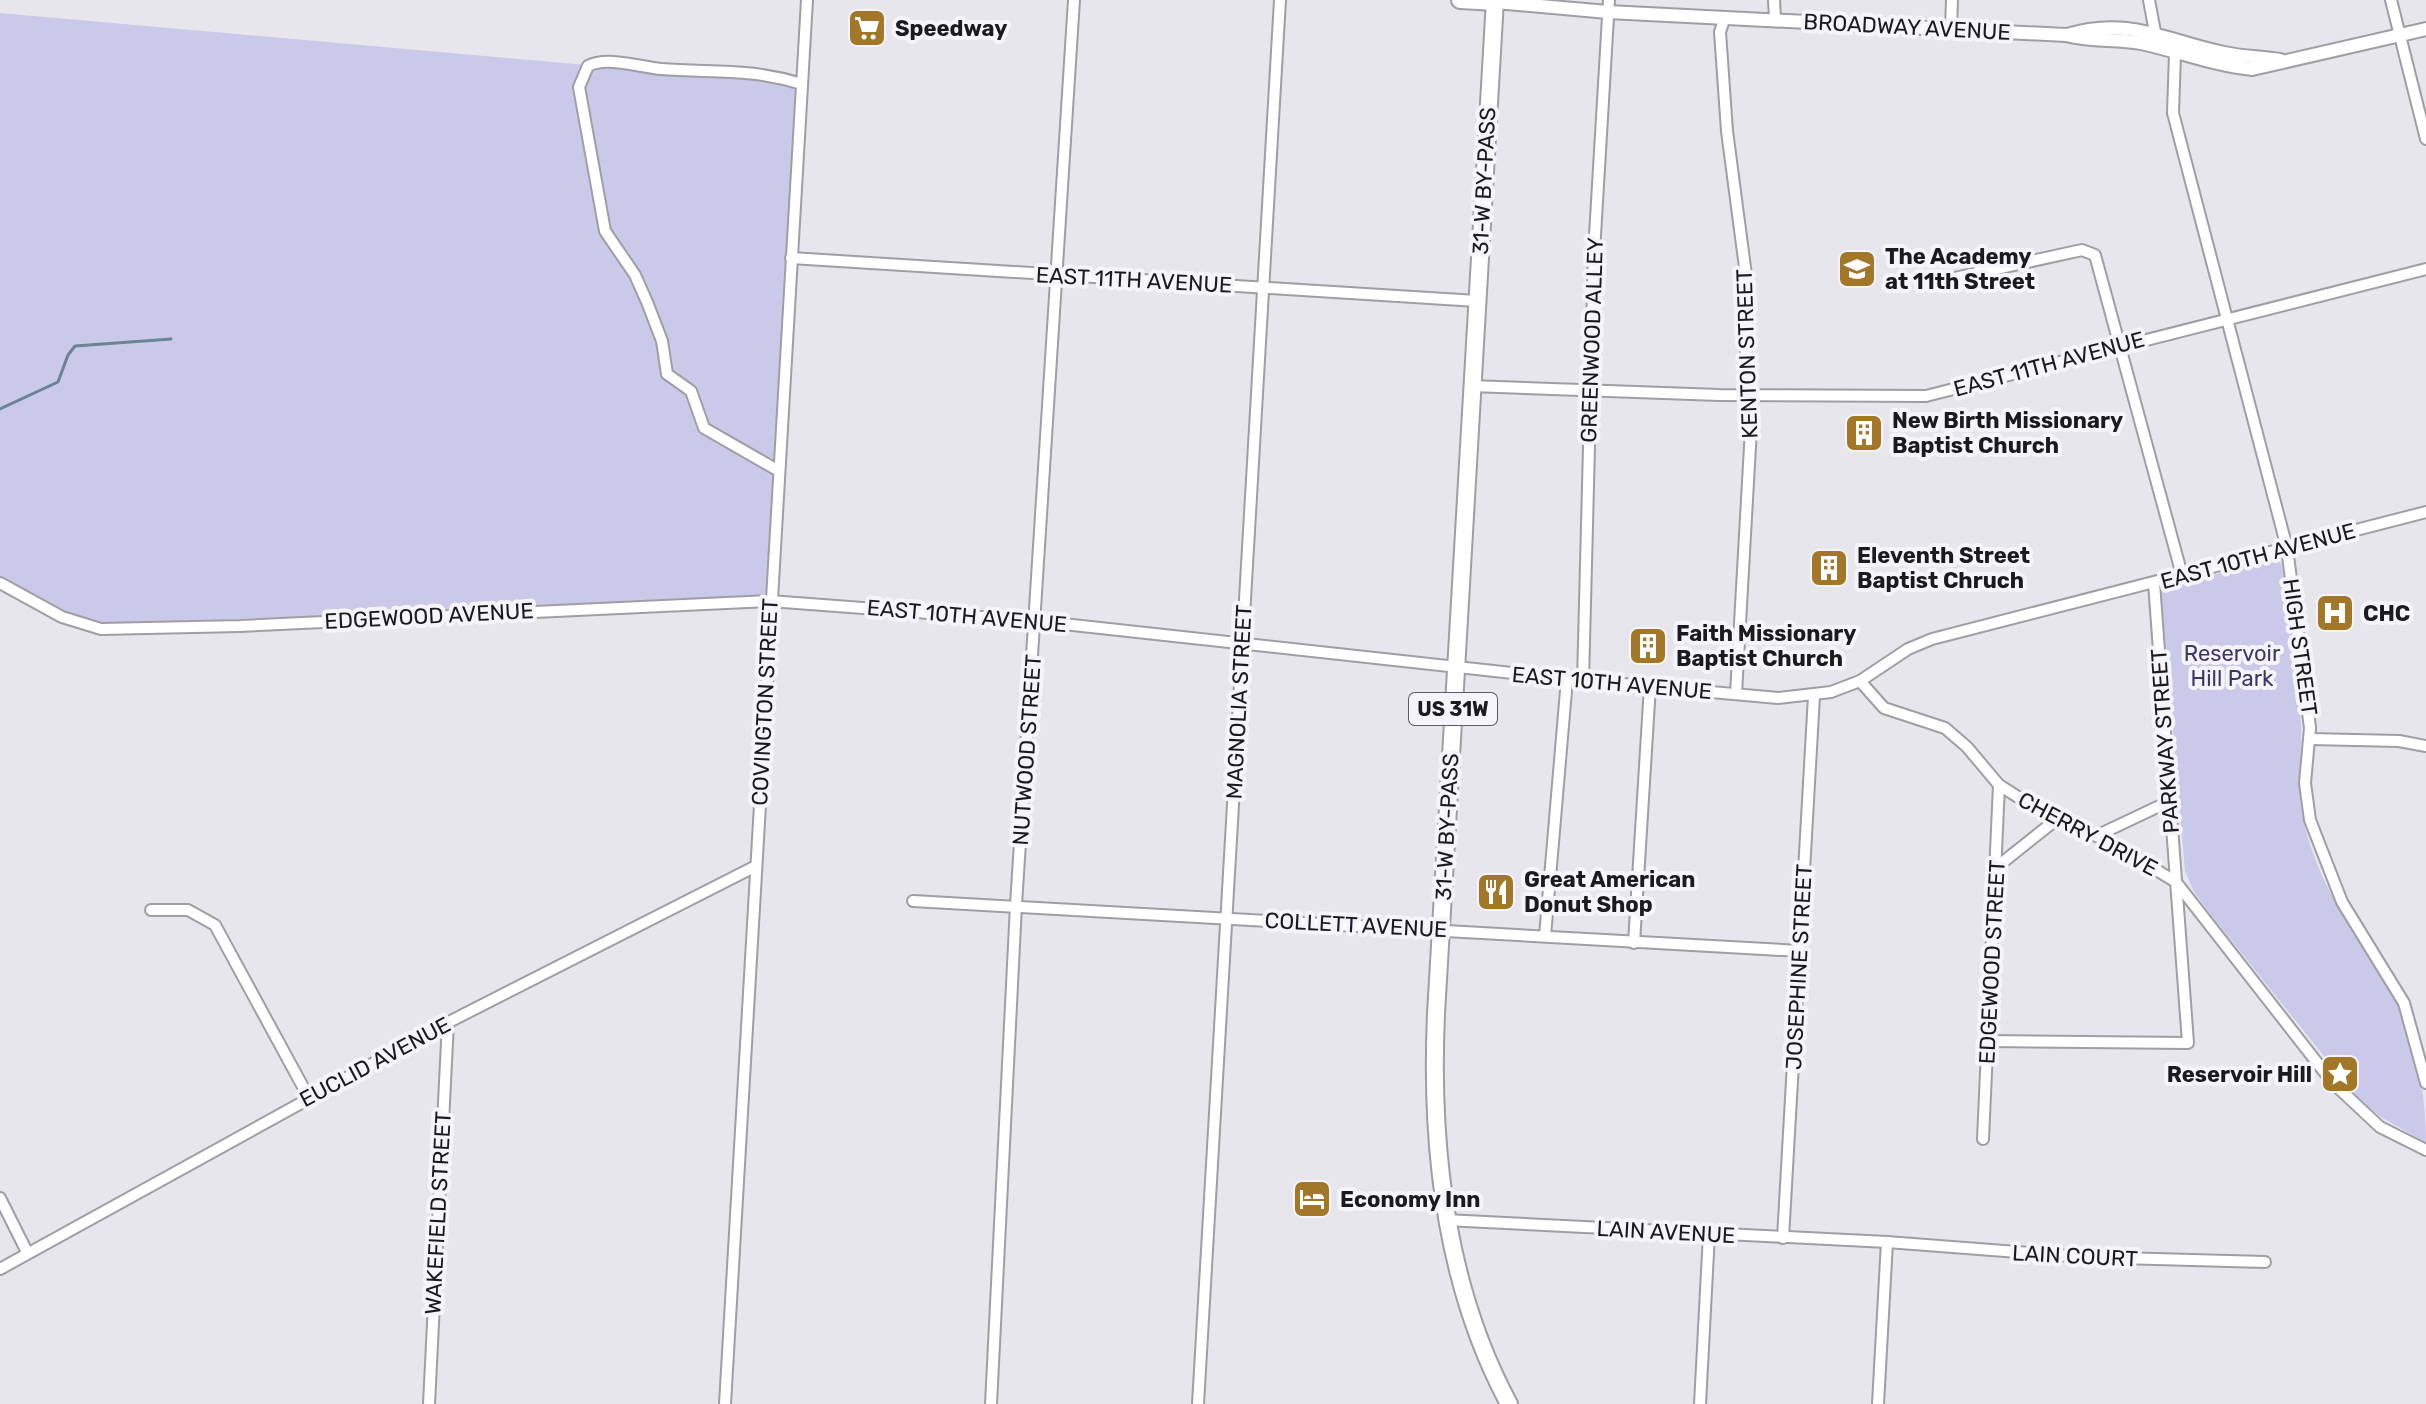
<svg xmlns="http://www.w3.org/2000/svg" width="2426" height="1404" viewBox="0 0 2426 1404" font-family="Rubik,sans-serif">
<style>
.green{fill:#cac9ea}
.lines{fill:none;stroke-linecap:round;stroke-linejoin:round}
.stream{stroke:#698595;stroke-width:3}
.minor-casing{stroke:#9e9ea4;stroke-width:14}
.tertiary-casing{stroke:#9e9ea4;stroke-width:16}
.primary-casing{stroke:#9e9ea4;stroke-width:20}
.minor{stroke:#fff;stroke-width:10}
.tertiary{stroke:#fff;stroke-width:12}
.primary{stroke:#fff;stroke-width:16}
.labels{text-anchor:middle;dominant-baseline:central;stroke-width:8;stroke-linejoin:round;paint-order:stroke}
.shield{fill:#f4f4fa;stroke:#5c5c5f;stroke-width:2}
.shield-label{font-size:20px;font-weight:bold;fill:#1b1b1d}
.street-label{font-size:22px;fill:#1b1b1d;stroke:#f4f4fa}
.poi-label{font-size:22px;font-weight:bold;fill:#1b1b1d;stroke:#f4f4fa;text-anchor:start}
.park-label{font-size:22px;fill:#3c3667;stroke:#f4f4fa}
</style>
<rect width="100%" height="100%" fill="#e7e6ed"/>
<g class="green">
<polygon points="0,13 802,84 770,601 81,624 0,579"/>
<path d="M 2274,558 L 2281,563 C 2294,616 2299,672 2301,726 C 2302,752 2297,780 2301,805 C 2307,853 2332,900 2358,939 C 2370,958 2385,975 2395,995 C 2416,1040 2426,1094 2426,1143 L 2381,1117 L 2356,1096 L 2210,914 L 2194,892 L 2185,871 L 2161,590 Z"/>
</g>
<g class="lines">
<polyline class="stream" points="0,409 58,382 68,355 75,346 171,339"/>
<defs>
<g id="minor">
<polyline points="1774,0 1775,20"/>
<polyline points="2149,0 2155,32"/>
<polyline points="2391,0 2426,139"/>
<polyline points="1725,17 1720,32 1727,131 1746,275 1746,381 1752,411 1736,694"/>
<polyline points="1951,29 1952,0"/>
<polyline points="2175,54 2173,113 2287,548 2310,728 2305,783 2310,820 2342,902 2404,1003 2426,1083"/>
<polyline points="791,258 1477,301"/>
<polyline points="1941,281 2082,250 2095,255 2182,575"/>
<polyline points="1471,386 1719,395 1926,396 2426,269"/>
<path d="M 779,471 L 704,428 L 691,391 L 667,374 L 662,341 L 647,302 L 635,275 L 605,231 L 579,87 L 588,66 C 607,56 640,67 661,69 C 714,73 750,68 802,84"/>
<polyline points="0,583 62,617 101,629 240,626 770,601 1036,621 1567,679 1778,698 1831,692 1860,681 1908,649 1932,639 2426,512"/>
<polyline points="1583,681 1594,252 1609,0"/>
<polyline points="1860,681 1884,708 1945,728 1967,747 1999,785 2018,797 2119,847 2176,882 2333,1083 2380,1127 2426,1150"/>
<polyline points="2310,739 2399,741 2426,746"/>
<polyline points="2096,836 2170,801"/>
<polyline points="1998,866 2057,819"/>
<polyline points="913,901 1800,951"/>
<polyline points="151,910 188,910 215,925 309,1098"/>
<polyline points="1545,936 1567,679"/>
<polyline points="1634,943 1650,686"/>
<polyline points="1988,1041 2188,1043 2154,583"/>
<polyline points="1983,1139 1999,785"/>
<polyline points="0,1198 27,1252"/>
<polyline points="1445,1220 1887,1242 2083,1257 2265,1262"/>
<polyline points="1783,1238 1814,696"/>
<polyline points="0,1269 441,1026 756,866"/>
<polyline points="429,1404 448,1022"/>
<polyline points="725,1404 807,0"/>
<polyline points="991,1404 1016,905 1074,0"/>
<polyline points="1198,1404 1280,0"/>
<polyline points="1700,1404 1709,1234"/>
<polyline points="1878,1404 1887,1242"/>
</g>
<g id="tertiary">
<path d="M 1495,2 L 1608,12 L 2066,35 C 2091,42 2116,38 2141,43 C 2178,51 2213,65 2252,69 L 2426,29"/>
<path d="M 2067,35 C 2128,16 2166,41 2224,53 C 2242,57 2261,57 2280,60"/>
</g>
<g id="primary">
<polyline points="1460,0 1495,2"/>
<path d="M 1495,0 L 1436,1014 C 1430,1148 1445,1285 1509,1404"/>
</g>
</defs>
<use href="#minor" class="minor-casing"/>
<use href="#tertiary" class="tertiary-casing"/>
<use href="#primary" class="primary-casing"/>
<use href="#minor" class="minor"/>
<use href="#tertiary" class="tertiary"/>
<use href="#primary" class="primary"/>
</g>
<defs>
<symbol id="supermarket-square" viewBox="-11 -11 22 22"><rect x="-9" y="-9" width="18" height="18" rx="4" fill="#a37728" stroke="#f4f4fa"/><path d="M-6-5.5h2.5l.6 2H6L4.5 2H-2.5L-4.4-4H-6ZM-1.5 3.2a1.3 1.3 0 1 0 .1 0ZM3 3.2a1.3 1.3 0 1 0 .1 0Z" fill="#fff"/></symbol>
<symbol id="school-square" viewBox="-11 -11 22 22"><rect x="-9" y="-9" width="18" height="18" rx="4" fill="#a37728" stroke="#f4f4fa"/><path d="M0-5L7-2L0 1L-7-2ZM-4 1L0 2.5L4 1V4Q0 6-4 4Z" fill="#fff"/></symbol>
<symbol id="building-square" viewBox="-11 -11 22 22"><rect x="-9" y="-9" width="18" height="18" rx="4" fill="#a37728" stroke="#f4f4fa"/><path d="M-4-6H4V6H1V3H-1V6H-4ZM-2.5-4.3h1.7v1.8h-1.7ZM.8-4.3h1.7v1.8H.8ZM-2.5-1h1.7V.8h-1.7ZM.8-1h1.7V.8H.8Z" fill="#fff"/></symbol>
<symbol id="hospital-square" viewBox="-11 -11 22 22"><rect x="-9" y="-9" width="18" height="18" rx="4" fill="#a37728" stroke="#f4f4fa"/><path d="M-5-5h3v3.5h4V-5h3V5h-3V1.5h-4V5h-3Z" fill="#fff"/></symbol>
<symbol id="restaurant-square" viewBox="-11 -11 22 22"><rect x="-9" y="-9" width="18" height="18" rx="4" fill="#a37728" stroke="#f4f4fa"/><path d="M-5-6h1v4h1v-4h1v4h1v-4h1v5L-1.5 .5V6h-2V.5L-5-1ZM5-6V6H3V1.5H1.5Q1.5-4 5-6Z" fill="#fff"/></symbol>
<symbol id="sight-square" viewBox="-11 -11 22 22"><rect x="-9" y="-9" width="18" height="18" rx="4" fill="#a37728" stroke="#f4f4fa"/><path d="M0-6L1.8-2.2L6-1.7L2.9 1.2L3.7 5.4L0 3.3L-3.7 5.4L-2.9 1.2L-6-1.7L-1.8-2.2Z" fill="#fff"/></symbol>
<symbol id="hotel-square" viewBox="-11 -11 22 22"><rect x="-9" y="-9" width="18" height="18" rx="4" fill="#a37728" stroke="#f4f4fa"/><path d="M-6-4.5h1.5V1H6V5H4.5V3h-9V5H-6ZM-4 0a1.8 1.8 0 1 1 3.6 0ZM.5 0V-2.5h3Q6-2.5 6 0Z" fill="#fff"/></symbol>
</defs>
<g fill-rule="evenodd">
<use href="#supermarket-square" x="845" y="6" width="44" height="44"/>
<use href="#school-square" x="1835" y="247" width="44" height="44"/>
<use href="#building-square" x="1842" y="411" width="44" height="44"/>
<use href="#building-square" x="1807" y="546" width="44" height="44"/>
<use href="#hospital-square" x="2313" y="591" width="44" height="44"/>
<use href="#building-square" x="1626" y="624" width="44" height="44"/>
<use href="#restaurant-square" x="1474" y="870" width="44" height="44"/>
<use href="#sight-square" x="2318" y="1052" width="44" height="44"/>
<use href="#hotel-square" x="1290" y="1177" width="44" height="44"/>
</g>
<g class="labels">
<rect class="shield" x="1409" y="693" width="88" height="32" rx="6"/>
<g class="shield-label">
<text x="1453" y="709">US 31W</text>
</g>
<g class="street-label">
<text transform="translate(1907 27) rotate(3)">BROADWAY AVENUE</text>
<text transform="translate(1484 181) rotate(-87)">31-W BY-PASS</text>
<text transform="translate(1134 280) rotate(3)">EAST 11TH AVENUE</text>
<text transform="translate(1592 340) rotate(-88)">GREENWOOD ALLEY</text>
<text transform="translate(1747 354) rotate(-92)">KENTON STREET</text>
<text transform="translate(2049 364) rotate(-15)">EAST 11TH AVENUE</text>
<text transform="translate(2258 556) rotate(-15)">EAST 10TH AVENUE</text>
<text transform="translate(429 616) rotate(-3)">EDGEWOOD AVENUE</text>
<text transform="translate(967 616) rotate(5)">EAST 10TH AVENUE</text>
<text transform="translate(2300 647) rotate(82)">HIGH STREET</text>
<text transform="translate(1612 683) rotate(5)">EAST 10TH AVENUE</text>
<text transform="translate(765 702) rotate(-87)">COVINGTON STREET</text>
<text transform="translate(1239 702) rotate(-87)">MAGNOLIA STREET</text>
<text transform="translate(2165 741) rotate(-94)">PARKWAY STREET</text>
<text transform="translate(1027 750) rotate(-86)">NUTWOOD STREET</text>
<text transform="translate(1447 827) rotate(-87)">31-W BY-PASS</text>
<text transform="translate(2088 834) rotate(28)">CHERRY DRIVE</text>
<text transform="translate(1356 925) rotate(3)">COLLETT AVENUE</text>
<text transform="translate(1992 962) rotate(-87)">EDGEWOOD STREET</text>
<text transform="translate(1799 967) rotate(-87)">JOSEPHINE STREET</text>
<text transform="translate(375 1062) rotate(-28)">EUCLID AVENUE</text>
<text transform="translate(438 1213) rotate(-87)">WAKEFIELD STREET</text>
<text transform="translate(1666 1232) rotate(3)">LAIN AVENUE</text>
<text transform="translate(2075 1256) rotate(3)">LAIN COURT</text>
</g>
<g class="poi-label">
<text x="895" y="28">Speedway</text>
<text x="1885" y="256">The Academy<tspan x="1885" dy="25">at 11th Street</tspan></text>
<text x="1892" y="420">New Birth Missionary<tspan x="1892" dy="25">Baptist Church</tspan></text>
<text x="1857" y="555">Eleventh Street<tspan x="1857" dy="25">Baptist Chruch</tspan></text>
<text x="2363" y="613">CHC</text>
<text x="1676" y="633">Faith Missionary<tspan x="1676" dy="25">Baptist Church</tspan></text>
<text x="1524" y="879">Great American<tspan x="1524" dy="25">Donut Shop</tspan></text>
<text x="2312" y="1074" text-anchor="end">Reservoir Hill</text>
<text x="1340" y="1199">Economy Inn</text>
</g>
<g class="park-label">
<text x="2232" y="653">Reservoir<tspan x="2232" dy="25">Hill Park</tspan></text>
</g>
</g>
</svg>
